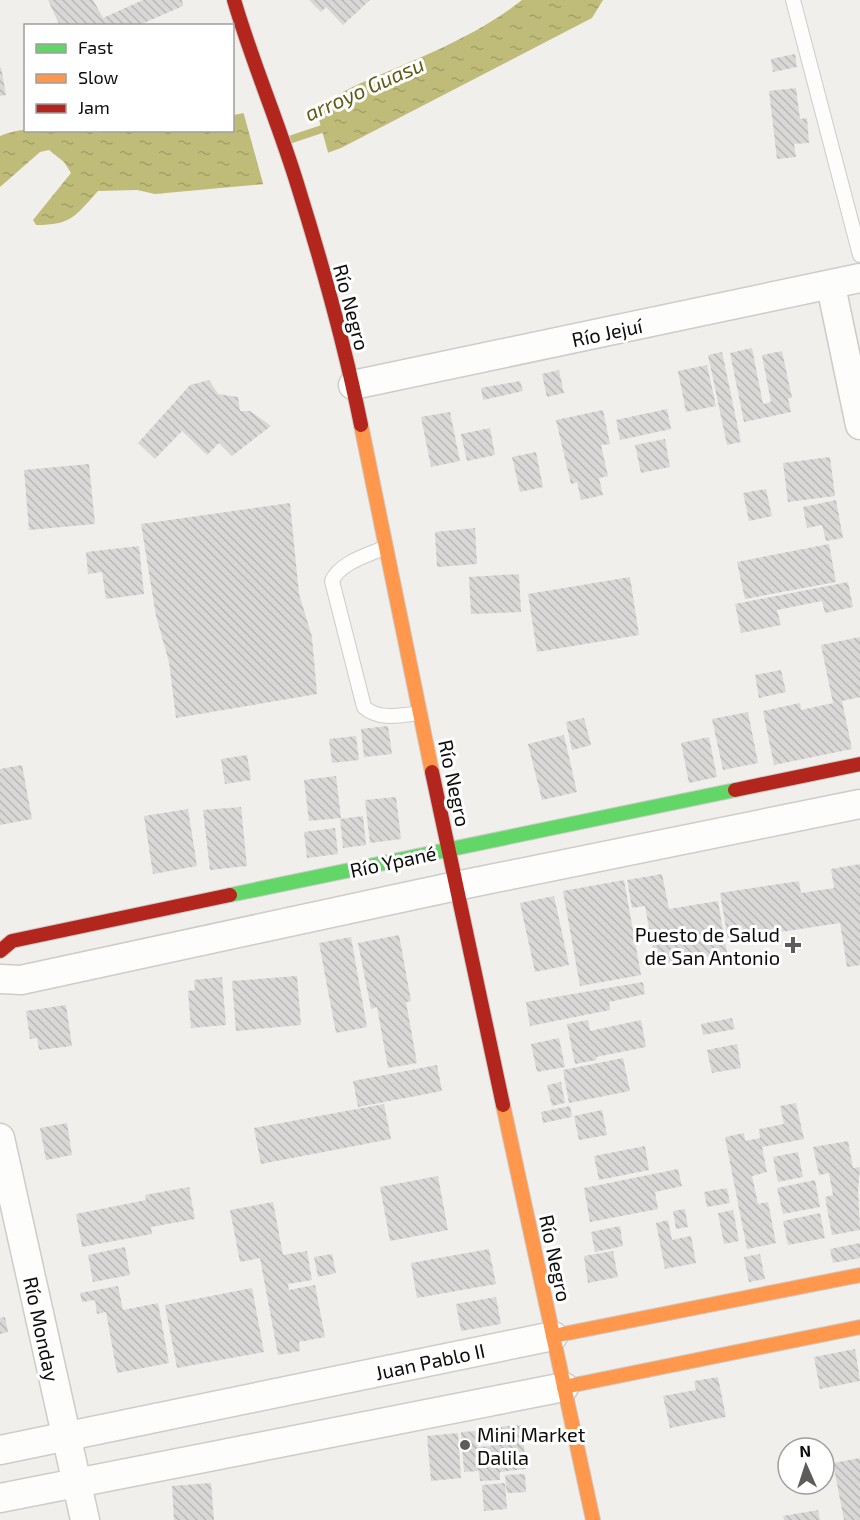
<svg xmlns="http://www.w3.org/2000/svg" width="860" height="1520" viewBox="0 0 860 1520" font-family="'Exo 2',sans-serif">
<style>
.water{fill:url(#water-ripples)}
.pier{fill:#f1efec}
.lines{fill:none;stroke-linecap:round;stroke-linejoin:round}
.stream{stroke:#bfbc79;stroke-width:8}
.building{fill:url(#building-back-hatch)}
.lane-casing{stroke:#cdccc9;stroke-width:16}
.street-casing{stroke:#cdccc9;stroke-width:31}
.fast-casing{stroke:#cdccc9;stroke-width:16}
.slow-casing{stroke:#cdccc9;stroke-width:16}
.jam-casing{stroke:#cdccc9;stroke-width:16}
.lane{stroke:#fdfdfc;stroke-width:14}
.street{stroke:#fdfdfc;stroke-width:28}
.fast{stroke:#63d668;stroke-width:14}
.slow{stroke:#ff974d;stroke-width:14}
.jam{stroke:#b3261e;stroke-width:14}
.poi-dot{fill:#5d5c5a;stroke:#fff;stroke-width:2}
.labels{text-anchor:middle;dominant-baseline:central;stroke-width:6;stroke-linejoin:round;paint-order:stroke}
.street-label{font-size:20px;fill:#0e0d0b;stroke:#fff}
.poi-label{font-size:20px;fill:#0e0d0b;stroke:#fff;text-anchor:end}
.water-label{font-size:21px;font-style:italic;fill:#5d5b15;stroke:#fff}
</style>
<defs>
<pattern id="water-ripples" width="26" height="14" patternUnits="userSpaceOnUse" patternTransform="scale(1.5)"><rect width="26" height="14" fill="#bfbc79"/><path d="M2 4q2-2 4 0t4 0M15 11q2-2 4 0t4 0" fill="none" stroke="#a3a067"/></pattern>
<pattern id="building-back-hatch" width="6" height="6" patternUnits="userSpaceOnUse" patternTransform="scale(1.5)"><rect width="6" height="6" fill="#dad8d7"/><path d="M-1 5l2 2M0 0l6 6M5-1l2 2" fill="none" stroke="#bab8b7"/></pattern>
</defs>
<rect width="100%" height="100%" fill="#f1efec"/>
<g class="water">
<path d="M 522,0 L 603,0 L 592,18 L 341,148 L 319,156 L 307,112 C 325,103 342,91 361,83 C 416,59 474,38 522,0 Z"/>
<path d="M 244,113 L 263,132 L 276,183 L 155,194 L 137,190 L 98,191 C 75,216 72,225 36,225 L 33,220 L 71,173 L 64,162 L 49,150 L 40,152 L 0,187 L 0,136 C 21,126 52,129 78,131 C 93,131 96,135 111,130 L 232,130 L 233,115 Z"/>
</g>
<g class="pier">
<polygon points="315,105 329,156 319,159 316,157 304,112"/>
<polygon points="243,111 265,130 279,183 277,185 264,187"/>
</g>
<g class="lines">
<polyline class="stream" points="289,140 322,129"/>
</g>
<g class="building">
<polygon points="48,0 93,0 103,18 143,0 182,0 183,6 137,26 60,26"/>
<polygon points="309,0 370,0 343,25 326,7 321,12"/>
<polygon points="795,54 797,67 773,72 771,59"/>
<polygon points="1,67 6,95 0,96 0,68"/>
<polygon points="796,88 800,119 807,118 809,143 794,144 796,157 777,159 769,91"/>
<polygon points="752,348 763,404 771,402 762,355 782,351 792,398 788,398 791,412 744,422 730,353"/>
<polygon points="722,352 741,442 727,445 708,355"/>
<polygon points="707,365 716,406 686,412 678,371"/>
<polygon points="559,370 564,393 547,397 542,374"/>
<polygon points="209,380 218,394 238,397 240,411 250,411 271,426 232,456 219,443 207,455 182,431 155,459 138,443 190,385"/>
<polygon points="520,381 523,391 483,400 481,388"/>
<polygon points="667,409 671,429 620,440 616,420"/>
<polygon points="603,410 610,444 601,445 608,476 599,478 603,495 581,500 577,482 571,484 556,420"/>
<polygon points="450,412 460,461 431,467 421,417"/>
<polygon points="490,428 495,455 467,461 461,434"/>
<polygon points="665,439 670,467 641,473 635,445"/>
<polygon points="536,452 543,487 520,492 512,457"/>
<polygon points="830,457 835,496 788,502 783,463"/>
<polygon points="89,464 95,524 29,530 24,470"/>
<polygon points="766,489 772,516 749,521 743,493"/>
<polygon points="836,500 843,538 826,541 822,525 807,528 803,507"/>
<polygon points="290,503 299,594 312,637 317,694 176,718 169,662 156,616 141,524"/>
<polygon points="475,528 477,564 437,567 435,532"/>
<polygon points="829,544 836,582 745,599 737,562"/>
<polygon points="139,546 144,594 106,599 102,572 88,574 86,552"/>
<polygon points="519,574 521,612 471,614 469,577"/>
<polygon points="630,577 639,635 537,652 528,594"/>
<polygon points="848,582 853,607 825,613 822,601 777,610 781,625 741,633 735,604"/>
<polygon points="860,637 860,697 842,701 852,749 774,765 763,711 800,703 801,710 833,703 821,645"/>
<polygon points="781,670 786,692 759,698 755,675"/>
<polygon points="748,712 758,763 723,770 712,719"/>
<polygon points="584,718 591,745 572,750 566,722"/>
<polygon points="388,726 392,754 364,757 361,729"/>
<polygon points="564,735 577,792 542,800 528,744"/>
<polygon points="356,736 359,760 332,763 329,739"/>
<polygon points="709,737 717,777 689,783 681,743"/>
<polygon points="247,755 251,780 225,784 221,759"/>
<polygon points="22,765 32,819 0,825 0,769"/>
<polygon points="336,776 341,818 309,821 304,780"/>
<polygon points="396,797 401,839 370,843 365,800"/>
<polygon points="241,807 247,866 210,870 203,810"/>
<polygon points="188,809 197,866 153,874 144,816"/>
<polygon points="363,816 366,845 343,848 340,819"/>
<polygon points="335,828 338,854 307,858 304,832"/>
<polygon points="860,864 860,965 847,967 840,923 728,940 720,893 799,881 801,893 834,888 831,869"/>
<polygon points="662,874 669,909 718,901 727,953 656,966 645,906 632,908 627,880"/>
<polygon points="624,880 641,975 580,986 563,891"/>
<polygon points="554,896 569,965 535,972 520,903"/>
<polygon points="399,935 411,1001 406,1002 417,1063 388,1068 377,1007 371,1009 358,943"/>
<polygon points="351,937 367,1027 336,1033 319,943"/>
<polygon points="297,976 301,1025 236,1031 232,981"/>
<polygon points="222,977 226,1025 191,1028 188,991 195,990 194,980"/>
<polygon points="643,982 645,994 609,1002 610,1010 530,1026 526,1002"/>
<polygon points="66,1005 72,1046 39,1050 37,1038 30,1039 26,1011"/>
<polygon points="732,1018 735,1029 703,1035 701,1024"/>
<polygon points="588,1020 590,1031 641,1020 646,1047 596,1057 596,1060 575,1064 567,1024"/>
<polygon points="559,1038 565,1067 537,1072 531,1044"/>
<polygon points="737,1044 741,1068 712,1073 707,1050"/>
<polygon points="623,1058 630,1091 569,1103 563,1070"/>
<polygon points="437,1065 442,1091 358,1107 353,1081"/>
<polygon points="561,1082 565,1103 552,1106 547,1085"/>
<polygon points="796,1103 804,1139 762,1147 767,1172 752,1176 758,1204 768,1202 776,1243 747,1249 725,1137 744,1133 745,1141 760,1138 759,1129 784,1124 780,1106"/>
<polygon points="384,1104 391,1139 261,1164 254,1128"/>
<polygon points="570,1106 572,1117 543,1123 541,1112"/>
<polygon points="602,1110 607,1135 579,1140 574,1116"/>
<polygon points="67,1123 72,1155 46,1160 40,1128"/>
<polygon points="848,1141 853,1168 860,1167 858,1190 860,1230 832,1235 825,1197 833,1195 829,1173 819,1175 813,1147"/>
<polygon points="645,1146 649,1170 599,1180 594,1156"/>
<polygon points="798,1152 803,1177 778,1182 773,1157"/>
<polygon points="678,1169 682,1186 655,1192 658,1209 590,1222 584,1188"/>
<polygon points="438,1176 448,1230 390,1241 380,1187"/>
<polygon points="815,1180 820,1207 783,1214 777,1188"/>
<polygon points="189,1187 195,1219 151,1227 152,1234 82,1247 76,1214 146,1200 145,1195"/>
<polygon points="727,1188 730,1203 707,1207 704,1192"/>
<polygon points="273,1202 283,1255 307,1251 312,1280 288,1284 289,1290 315,1285 325,1337 299,1342 300,1351 278,1355 260,1258 240,1262 230,1210"/>
<polygon points="685,1209 688,1227 676,1229 673,1211"/>
<polygon points="733,1210 739,1241 724,1244 718,1213"/>
<polygon points="820,1213 825,1238 788,1245 783,1221"/>
<polygon points="668,1220 672,1240 691,1236 696,1263 665,1269 656,1223"/>
<polygon points="620,1226 623,1246 595,1252 591,1232"/>
<polygon points="860,1243 860,1258 833,1263 830,1249"/>
<polygon points="125,1247 130,1275 93,1282 88,1255"/>
<polygon points="489,1249 496,1284 417,1298 411,1263"/>
<polygon points="613,1251 618,1277 588,1283 584,1256"/>
<polygon points="332,1254 336,1273 318,1277 314,1257"/>
<polygon points="760,1254 765,1279 749,1282 744,1257"/>
<polygon points="118,1286 123,1310 158,1303 169,1363 117,1373 106,1312 97,1314 95,1300 82,1302 80,1293"/>
<polygon points="252,1288 264,1352 177,1368 165,1305"/>
<polygon points="496,1297 501,1324 461,1331 456,1304"/>
<polygon points="5,1317 8,1332 0,1334 0,1318"/>
<polygon points="855,1349 860,1381 820,1389 814,1357"/>
<polygon points="718,1377 726,1417 670,1428 663,1396 696,1390 694,1381"/>
<polygon points="522,1425 526,1469 500,1472 500,1480 480,1481 479,1471 464,1472 461,1432 476,1431 478,1447 498,1445 496,1427"/>
<polygon points="458,1433 461,1478 431,1481 427,1436"/>
<polygon points="860,1458 860,1520 844,1520 833,1463"/>
<polygon points="525,1474 526,1492 507,1493 505,1475"/>
<polygon points="211,1483 214,1520 174,1520 172,1486"/>
<polygon points="505,1483 507,1509 484,1511 482,1485"/>
<polygon points="818,1510 820,1520 784,1520 783,1516"/>
</g>
<g class="lines">
<defs>
<g id="lane">
<polyline points="793,0 860,255"/>
<path d="M 386,547 C 369,555 340,562 332,581 L 364,707 C 379,721 402,715 420,713"/>
</g>
<g id="street">
<polyline points="831,286 860,425"/>
<polyline points="353,385 860,278"/>
<polyline points="0,979 21,980 456,886 860,804"/>
<polyline points="0,1138 85,1520"/>
<polyline points="0,1450 553,1336"/>
<polyline points="0,1498 564,1387"/>
</g>
<polyline id="fast" points="230,895 735,790"/>
<g id="slow">
<polyline points="361,425 432,772"/>
<polyline points="503,1105 593,1520"/>
<polyline points="553,1336 860,1275"/>
<polyline points="564,1387 860,1327"/>
</g>
<g id="jam">
<path d="M 234,0 C 253,65 280,126 299,190 C 323,267 345,346 361,425"/>
<polyline points="432,772 503,1105"/>
<polyline points="735,790 860,764"/>
<polyline points="0,951 12,941 230,895"/>
</g>
</defs>
<use href="#lane" class="lane-casing"/>
<use href="#street" class="street-casing"/>
<use href="#fast" class="fast-casing"/>
<use href="#slow" class="slow-casing"/>
<use href="#jam" class="jam-casing"/>
<use href="#lane" class="lane"/>
<use href="#street" class="street"/>
<use href="#fast" class="fast"/>
<use href="#slow" class="slow"/>
<use href="#jam" class="jam"/>
</g>
<g class="poi-dot">
<path d="M790 936h6v6h6v6h-6v6h-6v-6h-6v-6h6z"/>
<circle cx="465" cy="1445" r="6"/>
</g>
<g class="labels">
<g class="street-label">
<text transform="translate(352 307) rotate(75)">Río Negro</text>
<text transform="translate(607 332) rotate(-12)">Río Jejuí</text>
<text transform="translate(455 783) rotate(78)">Río Negro</text>
<text transform="translate(393 861) rotate(-12)">Río Ypané</text>
<text transform="translate(556 1258) rotate(78)">Río Negro</text>
<text transform="translate(42 1329) rotate(78)">Río Monday</text>
<text transform="translate(430 1361) rotate(-12)">Juan Pablo II</text>
</g>
<g class="poi-label">
<text x="780" y="934">Puesto de Salud<tspan x="780" dy="23">de San Antonio</tspan></text>
<text x="477" y="1434" text-anchor="start">Mini Market<tspan x="477" dy="23">Dalila</tspan></text>
</g>
<g class="water-label">
<text transform="translate(364 88) rotate(-24)">arroyo Guasu</text>
</g>
</g>
<rect x="24" y="24" width="210" height="108" fill="#ffffff" stroke="#9f9e9d" stroke-width="1.5"/>
<rect x="36" y="44" width="30" height="9" fill="#63d668" stroke="#9f9e9d" stroke-width="1.5"/>
<text x="78" y="54" font-size="18" fill="#0e0d0b">Fast</text>
<rect x="36" y="74" width="30" height="9" fill="#ff974d" stroke="#9f9e9d" stroke-width="1.5"/>
<text x="78" y="84" font-size="18" fill="#0e0d0b">Slow</text>
<rect x="36" y="104" width="30" height="9" fill="#b3261e" stroke="#9f9e9d" stroke-width="1.5"/>
<text x="78" y="114" font-size="18" fill="#0e0d0b">Jam</text>
<g transform="translate(806 1466) rotate(357)"><circle r="28" fill="#ffffff" stroke="#9f9e9d" stroke-width="1.5"/>
<path d="M0-4.5L10 22L0 15L-10 22Z" fill="#5d5c5a"/>
<text y="-9" font-size="16" font-weight="bold" text-anchor="middle" fill="#0e0d0b">N</text>
</g>
</svg>
